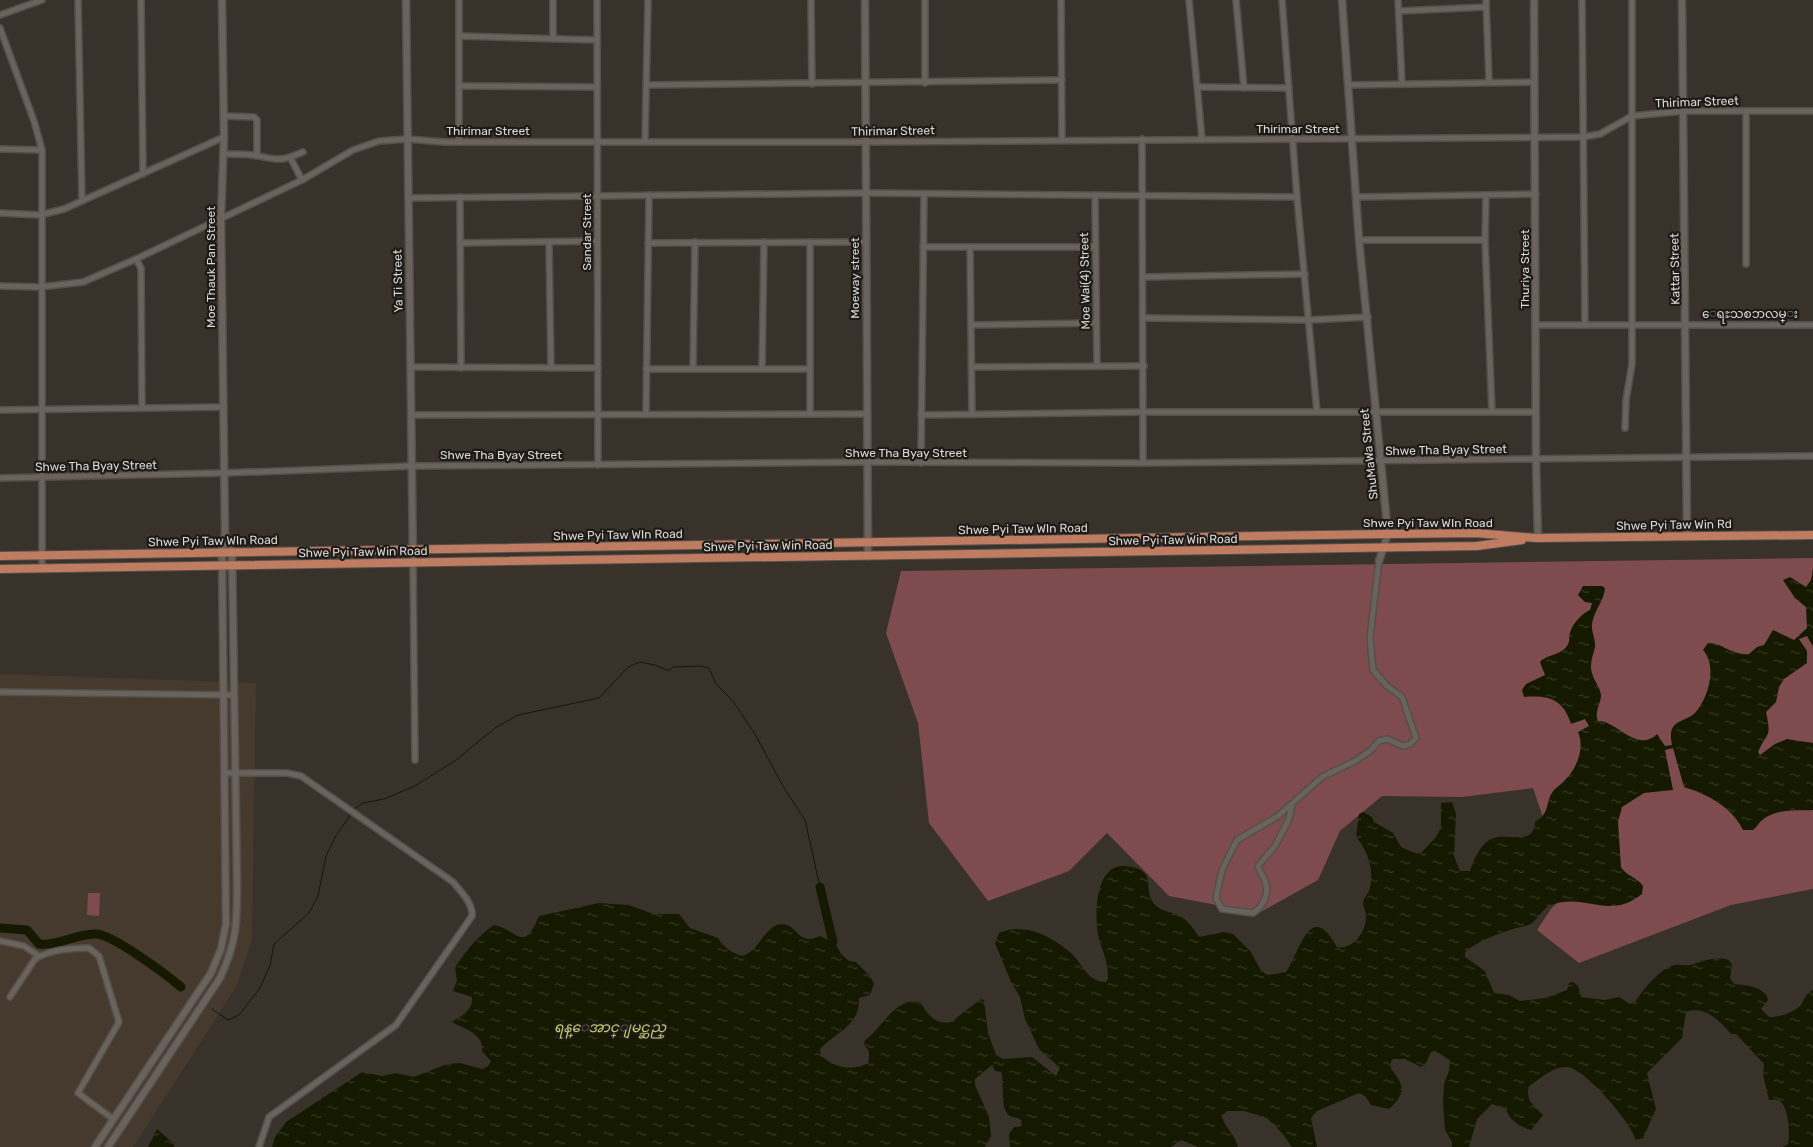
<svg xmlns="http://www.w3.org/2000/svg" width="1813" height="1147" viewBox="0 0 1813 1147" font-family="Rubik,'Noto Sans Myanmar',sans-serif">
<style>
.built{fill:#463a2f}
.grass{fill:#7e4b4e}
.water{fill:url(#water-ripples)}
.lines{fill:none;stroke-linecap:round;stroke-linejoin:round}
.stream{stroke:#151900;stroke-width:1}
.river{stroke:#151900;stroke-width:9}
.minor-casing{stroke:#544f4a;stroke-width:8}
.tertiary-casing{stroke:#544f4a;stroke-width:9}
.primary-casing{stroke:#544f4a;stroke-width:10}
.minor{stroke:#6a635c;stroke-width:5}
.tertiary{stroke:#6a635c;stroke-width:6}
.primary{stroke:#bf7c60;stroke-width:8}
.labels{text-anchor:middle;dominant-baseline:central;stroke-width:4.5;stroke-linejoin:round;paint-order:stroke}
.street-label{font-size:12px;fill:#dcd8d4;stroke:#1d1a17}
.water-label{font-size:14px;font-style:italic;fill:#c0cd75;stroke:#1d1a17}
</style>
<defs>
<pattern id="water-ripples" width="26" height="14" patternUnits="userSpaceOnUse" patternTransform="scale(1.25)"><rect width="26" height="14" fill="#151900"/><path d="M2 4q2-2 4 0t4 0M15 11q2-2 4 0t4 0" fill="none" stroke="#363a24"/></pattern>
</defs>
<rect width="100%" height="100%" fill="#38322b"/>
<polygon class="built" points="0,674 256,683 252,939 236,987 133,1147 0,1147"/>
<g class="grass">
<polygon points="1813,558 1813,889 1731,905 1579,963 1537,930 1551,909 1568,892 1533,788 1462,797 1382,796 1340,831 1318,880 1259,913 1169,896 1107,833 1069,871 988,901 929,823 918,723 886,633 901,571"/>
<polygon points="88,893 100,893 99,916 87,915"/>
</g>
<g class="water">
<path d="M 1813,568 L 1813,647 L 1807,636 L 1799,639 L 1807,651 L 1807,663 L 1784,679 L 1779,687 L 1776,702 L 1766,712 C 1772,739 1767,731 1758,752 L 1760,755 L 1775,744 L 1787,739 L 1813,743 L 1813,810 C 1796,811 1775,808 1761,821 C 1758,824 1757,827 1753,830 L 1743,830 C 1732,807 1707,794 1684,787 L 1673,748 L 1665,750 L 1673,790 L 1644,793 L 1622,807 L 1618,822 L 1621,867 C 1625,875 1638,878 1643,886 L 1642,894 C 1609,920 1588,894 1554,904 C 1541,907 1539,921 1528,925 C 1524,927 1518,927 1513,929 C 1497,934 1478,941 1465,952 L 1465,957 L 1485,971 L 1494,993 L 1509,995 L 1520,1001 L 1546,998 L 1567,990 L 1569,983 L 1573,982 L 1578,986 L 1581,997 L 1605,1000 L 1619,997 L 1630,1004 L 1635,1002 C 1643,990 1660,968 1675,965 C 1680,964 1685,966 1691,965 C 1704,961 1715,956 1729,960 L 1732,965 L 1730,978 L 1734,984 C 1746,985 1766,987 1768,1000 L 1761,1009 L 1769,1017 C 1779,1017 1793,1013 1800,1006 C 1805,1000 1805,993 1813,990 L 1813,1147 L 1783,1147 L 1788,1144 C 1790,1133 1789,1109 1780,1101 C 1777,1099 1773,1100 1769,1100 L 1763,1075 L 1764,1064 L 1736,1034 L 1731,1034 C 1719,1020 1704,1005 1686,1012 L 1682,1038 L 1647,1073 L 1656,1109 L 1643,1138 L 1636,1140 C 1631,1123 1586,1069 1567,1067 C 1553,1066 1540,1079 1529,1086 C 1525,1100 1534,1106 1543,1115 L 1531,1130 C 1520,1127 1509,1120 1506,1109 L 1492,1104 L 1477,1119 L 1469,1147 L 1452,1147 L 1452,1142 L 1445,1130 L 1443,1103 L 1444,1084 L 1449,1071 L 1450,1060 L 1435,1051 L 1431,1052 L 1425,1065 L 1421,1067 L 1405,1059 L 1393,1059 L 1391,1061 L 1391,1069 C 1405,1085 1406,1094 1389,1109 L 1371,1105 L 1365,1096 L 1359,1093 L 1317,1111 L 1311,1118 L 1317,1147 L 1292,1147 L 1282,1133 L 1267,1118 L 1244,1111 L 1227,1111 L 1222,1116 C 1224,1127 1235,1134 1238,1147 L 1198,1147 L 1181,1140 L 1171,1147 L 1010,1147 L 1009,1134 L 1014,1127 L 1022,1126 L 1021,1120 C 1017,1117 1013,1118 1010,1116 C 999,1110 1005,1082 1001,1072 L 995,1071 L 992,1065 L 975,1079 L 975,1085 L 989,1117 L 991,1136 L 985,1147 L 272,1147 L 275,1137 L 286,1122 L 362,1072 L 382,1076 L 396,1073 L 414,1077 L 447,1064 L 460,1063 L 482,1069 L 488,1066 L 491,1061 L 482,1051 C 484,1033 464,1029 452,1022 C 462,1016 473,1010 472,997 L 453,991 L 457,981 L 455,968 C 467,949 476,938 494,925 C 517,929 523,955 539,916 L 599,903 L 629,905 L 653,914 L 679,914 L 690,928 L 718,938 C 724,948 731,952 742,956 C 759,952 764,926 781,924 C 798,923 797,947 820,936 L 835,943 L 841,954 L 849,961 L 856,962 L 870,976 L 874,984 L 870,995 L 859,998 C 860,1026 837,1031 820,1049 L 821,1055 C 832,1067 853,1072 868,1063 C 870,1055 870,1050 864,1045 L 865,1040 C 883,1028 894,997 920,1002 C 928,1015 935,1025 951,1022 L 981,999 L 984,1000 L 988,1033 L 996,1055 L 1003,1059 L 1032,1057 L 1056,1076 L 1060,1068 L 1039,1049 L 1025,1019 L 1020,997 L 1011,982 L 995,943 L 999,933 C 1024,922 1051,936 1071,953 C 1083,964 1087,982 1106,982 L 1108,979 C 1108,960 1104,956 1099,939 C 1094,919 1094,863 1125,866 C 1132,867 1142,868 1146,875 C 1150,882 1147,893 1152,901 C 1159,912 1171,911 1181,917 C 1189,921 1194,930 1199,937 L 1224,932 L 1233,934 L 1251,952 L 1261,971 L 1268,975 L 1286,972 C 1300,952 1310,898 1337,947 C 1352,950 1366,933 1366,917 C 1366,912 1363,907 1363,902 C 1364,897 1369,893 1370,888 C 1374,870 1368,850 1356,837 L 1359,814 L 1363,812 L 1372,817 L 1374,822 L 1393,833 L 1401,847 L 1415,853 L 1422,852 L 1436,837 L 1441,827 L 1441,803 L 1452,802 L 1456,814 L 1454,856 L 1460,871 L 1470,871 C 1474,859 1481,842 1494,838 C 1509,833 1534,846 1535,822 C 1552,812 1544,802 1554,790 C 1558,786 1563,783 1566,779 C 1577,768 1585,747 1578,732 L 1589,726 L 1585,719 L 1571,724 C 1563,699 1549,695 1524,697 L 1522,690 L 1526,684 L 1545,675 L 1540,662 C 1547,654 1560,656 1567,646 C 1571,641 1568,635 1571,630 C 1573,623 1584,612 1590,610 L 1592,603 L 1585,602 L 1578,595 L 1583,586 L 1602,586 L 1605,588 C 1604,601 1594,610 1592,624 C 1591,631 1596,640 1595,647 C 1593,656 1589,664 1592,673 C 1594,681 1600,687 1601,695 C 1601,704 1594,711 1598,721 C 1616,720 1637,754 1657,734 L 1665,746 L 1672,745 C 1671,740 1670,734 1672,729 C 1676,720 1687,720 1694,714 C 1708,699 1718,667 1703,650 L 1708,643 C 1721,642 1733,656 1749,654 L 1757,647 L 1764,645 L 1773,630 L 1794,640 L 1807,628 L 1806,607 L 1795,598 L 1783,580 L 1790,577 L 1806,587 L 1811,580 Z"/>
<polygon points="157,1129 174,1144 174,1147 148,1147"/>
</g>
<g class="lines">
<g class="stream">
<polyline points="354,809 363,803 384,799 415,786 456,760 495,728 518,715 599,698 628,667 640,662 655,665 669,671 673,667 701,666 709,668 716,684 733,701 755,734 784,788 805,820 820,887"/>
<polyline points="212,1009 228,1020 239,1015 260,988 270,966 274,944 309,913 318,896 326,856 335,837 352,813"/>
</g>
<g class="river">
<polyline points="820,887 833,942"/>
<path d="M 0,928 L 27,930 L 39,944 C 59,946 75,934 96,934 C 112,934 167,975 181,987"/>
</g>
<defs>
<g id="minor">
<polyline points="78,0 82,201"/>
<polyline points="141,0 143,174"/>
<polyline points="553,0 553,39"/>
<polyline points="597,0 598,465"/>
<polyline points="811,0 812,84"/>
<polyline points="925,0 925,83"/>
<polyline points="1061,0 1062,139"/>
<polyline points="1189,0 1202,139"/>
<polyline points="1236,0 1244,88"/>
<polyline points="1282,0 1297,197 1317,412"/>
<polyline points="1398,0 1402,83"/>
<polyline points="1486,0 1489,81"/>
<polyline points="1582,0 1585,325"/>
<polyline points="1399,11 1486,7"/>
<polyline points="0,15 42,0"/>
<polyline points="0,28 34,121 42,150 42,568"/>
<polyline points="459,36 597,40"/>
<polyline points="648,85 1062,80"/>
<polyline points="1348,85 1534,82"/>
<polyline points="459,86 597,87"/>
<polyline points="1198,87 1289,88"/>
<polyline points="224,116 254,117 257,120 257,156"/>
<polyline points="1142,139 1143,463"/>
<polyline points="645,141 648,0"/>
<polyline points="459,142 459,0"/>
<polyline points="0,149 42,150"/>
<path d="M 224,154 C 233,154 243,154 252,155 C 278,159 277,163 303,152"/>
<polyline points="290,157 302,180"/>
<polyline points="1095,195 1097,365"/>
<polyline points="460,197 461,368"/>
<polyline points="1357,197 1536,194"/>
<polyline points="408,198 866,193 1297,197"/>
<polyline points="0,213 40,215 64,209 224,137"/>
<polyline points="1359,240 1485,240 1486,196"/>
<polyline points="1485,240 1492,412"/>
<polyline points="460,243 597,241"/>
<polyline points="549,243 551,368"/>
<polyline points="648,243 866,242"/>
<polyline points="923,247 1094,247"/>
<polyline points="970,247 972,414"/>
<polyline points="136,259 141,268 142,408"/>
<polyline points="1746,264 1746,111"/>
<polyline points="1144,277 1305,274"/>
<polyline points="0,286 40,287 83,282 136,259 302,180 353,150 379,141 407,139 444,142 865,142 1583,137 1600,134 1632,116 1683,111 1813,111"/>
<polyline points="1144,318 1309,320 1368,317"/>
<polyline points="971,325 1096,323"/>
<polyline points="1536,325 1813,325"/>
<polyline points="410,367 598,368"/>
<polyline points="972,367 1144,366"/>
<polyline points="646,369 810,369"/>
<polyline points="693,369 695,242"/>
<polyline points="762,369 764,242"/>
<polyline points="0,410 224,407"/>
<polyline points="646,414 649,195"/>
<polyline points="810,414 810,242"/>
<polyline points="411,415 867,414"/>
<polyline points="921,415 1143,412 1536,412"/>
<polyline points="1625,428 1626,400 1632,364 1632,0"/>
<polyline points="921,463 924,195"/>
<polyline points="0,478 224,473 412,466 868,462 1143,463 1813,456"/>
<polyline points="413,562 415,760"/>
<polyline points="0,692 234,695"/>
<path d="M 225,773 L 287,773 L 301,776 L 453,882 C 461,892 473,903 472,916 L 396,1025 L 269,1117 L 259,1147"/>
<path d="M 1292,805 L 1288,821 L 1275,846 L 1258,866 C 1260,872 1263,876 1265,881 C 1270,894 1263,907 1253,913 L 1222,909 L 1216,898 L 1217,893 L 1222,870 L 1237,840 L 1278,816 L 1322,777 L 1355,761 L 1370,751 L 1379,741 L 1387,739 L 1403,746 L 1410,744 L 1416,738 L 1402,697 L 1387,686 L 1373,670 L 1370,637 L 1379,561"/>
<polyline points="0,941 24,946 39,956"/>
<path d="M 10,997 L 35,959 C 49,950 72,948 89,948 L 99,956 L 119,1022 L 78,1093 L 113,1119"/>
</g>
<g id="tertiary">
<polyline points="406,0 413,562"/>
<polyline points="865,0 868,556"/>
<polyline points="1342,0 1359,240 1388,534 1379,561"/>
<polyline points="1534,0 1536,460 1538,538"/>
<polyline points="1682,0 1687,537"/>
<polyline points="95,1147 211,973 221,949 226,924 222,552 225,534 221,217 224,137 222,0"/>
<path d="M 108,1147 L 220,978 C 237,941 237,923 237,883 L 232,551 L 225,534"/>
</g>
<g id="primary">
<polyline points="0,556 1388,534 1476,533 1536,538 1813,535"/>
<polyline points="0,569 1477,546 1522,540"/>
</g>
</defs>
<use href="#minor" class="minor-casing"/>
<use href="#tertiary" class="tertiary-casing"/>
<use href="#primary" class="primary-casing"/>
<use href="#minor" class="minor"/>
<use href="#tertiary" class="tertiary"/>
<use href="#primary" class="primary"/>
</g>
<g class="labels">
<g class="street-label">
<text transform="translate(1697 102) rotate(-2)">Thirimar Street</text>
<text x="1298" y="129">Thirimar Street</text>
<text x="488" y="131">Thirimar Street</text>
<text transform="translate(893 131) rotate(-1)">Thirimar Street</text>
<text transform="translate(587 232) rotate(-90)">Sandar Street</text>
<text transform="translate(211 267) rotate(-90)">Moe Thauk Pan Street</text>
<text transform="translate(1525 269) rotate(-90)">Thuriya Street</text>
<text transform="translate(1675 269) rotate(-91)">Kattar Street</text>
<text transform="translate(855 278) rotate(-90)">Moeway street</text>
<text transform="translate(398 281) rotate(-91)">Ya Ti Street</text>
<text transform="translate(1085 281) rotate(-91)">Moe Wai(4) Street</text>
<text x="1750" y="314">ေရႊသစၥာလမ္း</text>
<text transform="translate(1446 450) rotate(-1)">Shwe Tha Byay Street</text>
<text x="906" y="453">Shwe Tha Byay Street</text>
<text transform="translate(1369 454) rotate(-96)">ShuMaWa Street</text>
<text x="501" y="455">Shwe Tha Byay Street</text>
<text transform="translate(96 466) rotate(-1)">Shwe Tha Byay Street</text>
<text x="1428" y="523">Shwe Pyi Taw WIn Road</text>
<text transform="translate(1674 525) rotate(-1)">Shwe Pyi Taw Win Rd</text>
<text transform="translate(1023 529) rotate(-1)">Shwe Pyi Taw WIn Road</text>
<text transform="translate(618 535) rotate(-1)">Shwe Pyi Taw WIn Road</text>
<text transform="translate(1173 540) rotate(-1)">Shwe Pyi Taw Win Road</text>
<text transform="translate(213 541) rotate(-1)">Shwe Pyi Taw WIn Road</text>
<text transform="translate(768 546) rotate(-1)">Shwe Pyi Taw Win Road</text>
<text transform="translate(363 552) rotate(-1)">Shwe Pyi Taw Win Road</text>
</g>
<g class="water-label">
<text x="610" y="1027">ရန္ေအာင္ျမင္ဆည္</text>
</g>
</g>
</svg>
